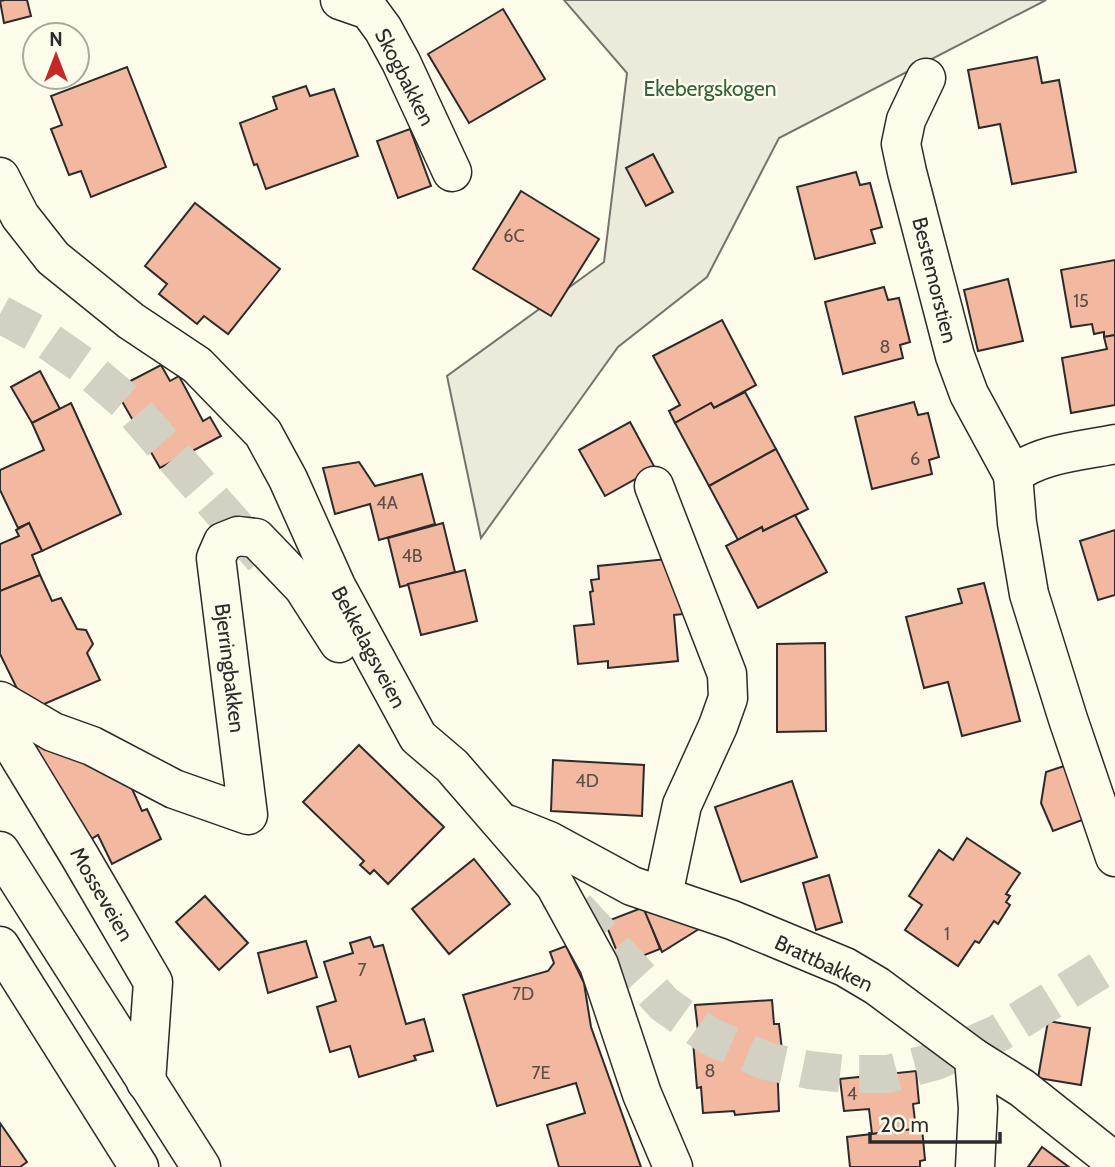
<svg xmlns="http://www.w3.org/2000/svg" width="1115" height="1167" viewBox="0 0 1115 1167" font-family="Cabin,sans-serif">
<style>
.green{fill:#ecebdb;stroke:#74746e;stroke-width:2}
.building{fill:#f2b8a0;stroke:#2b2b2b;stroke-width:2}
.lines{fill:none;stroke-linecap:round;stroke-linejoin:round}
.minor-tunnel{stroke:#d3d1c4;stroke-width:38;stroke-dasharray:38 19;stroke-linecap:butt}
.minor-casing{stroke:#2b2b2b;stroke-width:41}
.highway-casing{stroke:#2b2b2b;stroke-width:41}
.minor{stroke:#fdfbea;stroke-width:38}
.highway{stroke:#fdfbea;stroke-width:38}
.labels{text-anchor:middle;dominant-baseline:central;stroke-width:5;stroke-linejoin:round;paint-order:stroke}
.number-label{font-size:18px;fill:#5d4e48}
.street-label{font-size:21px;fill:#2b2b2b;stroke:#fdfbea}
.park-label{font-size:21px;fill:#34623c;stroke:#fdfbea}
</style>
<rect width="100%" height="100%" fill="#fdfbea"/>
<polygon class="green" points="564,0 1046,0 779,138 707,277 618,347 481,538 447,376 604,262 627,73"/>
<g class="building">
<polygon points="5,0 27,0 31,16 4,23 0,1"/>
<polygon points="503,9 545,79 469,123 428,54"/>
<polygon points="1037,57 1042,83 1059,80 1076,172 1012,184 1000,124 979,128 968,70"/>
<polygon points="127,67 166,167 91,197 81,171 69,175 51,129 62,125 51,96"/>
<polygon points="306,86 310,96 334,89 358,156 266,189 257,164 254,165 240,123 277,109 273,97"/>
<polygon points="410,129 431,186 398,198 377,141"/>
<polygon points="653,154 673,192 646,206 626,168"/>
<polygon points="856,172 860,185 870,183 882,227 871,230 875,243 815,259 797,187"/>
<polygon points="521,191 599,239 551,316 473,269"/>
<polygon points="195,203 280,269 228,334 204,316 197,324 159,294 167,284 145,266"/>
<polygon points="1115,260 1115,335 1104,337 1104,332 1094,334 1092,324 1071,327 1061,270"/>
<polygon points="1008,279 1023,341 978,351 964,290"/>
<polygon points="884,287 888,300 899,298 910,342 900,345 903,358 843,374 825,302"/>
<polygon points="722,320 756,385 714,408 711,403 675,423 669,411 680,405 653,356"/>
<polygon points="1115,335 1115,405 1071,413 1062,358 1107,349 1104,337"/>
<polygon points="161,365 170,381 179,376 203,421 210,417 221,436 160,468 115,389"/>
<polygon points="40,371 60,409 32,423 11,387"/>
<polygon points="745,392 776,449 709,486 675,423 711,403 714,408"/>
<polygon points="914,402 918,415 928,413 939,457 929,460 932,474 872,489 855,417"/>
<polygon points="71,403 121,514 42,551 29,523 18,528 0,490 0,470 44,450 32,423"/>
<polygon points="630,422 655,468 605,496 579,450"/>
<polygon points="776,449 808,509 763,531 762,527 738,540 709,486"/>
<polygon points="359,462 375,486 422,474 435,524 379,540 370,504 335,514 323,468"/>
<polygon points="795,515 827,572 758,608 726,546 762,527 763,531"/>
<polygon points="29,523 42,551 32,555 40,575 0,591 0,544 19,536 16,530"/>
<polygon points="443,523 455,572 400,587 388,538"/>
<polygon points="1115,530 1115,595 1098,600 1080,541"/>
<polygon points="667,559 684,614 674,615 678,661 608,668 608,661 578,664 574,626 594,624 590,592 593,591 591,580 599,579 598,566"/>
<polygon points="465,570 477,621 421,635 408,584"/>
<polygon points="40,575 52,601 61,598 77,629 86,630 93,644 87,653 100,680 28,711 0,654 0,591"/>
<polygon points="984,583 1020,721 962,736 948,682 924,688 906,617 962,603 958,589"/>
<polygon points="825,643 826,731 777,732 777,644"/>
<polygon points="45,742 129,782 142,811 147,809 161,839 112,864 98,835 83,844 35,747"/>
<polygon points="359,745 444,827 388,884 374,870 370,874 360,865 364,861 303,802"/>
<polygon points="553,760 644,765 642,816 551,811"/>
<polygon points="1064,766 1085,819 1053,831 1041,803 1046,772"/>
<polygon points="792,781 817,857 741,882 715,807"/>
<polygon points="967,838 1020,873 1006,894 1010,896 1006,902 1010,905 998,924 994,921 979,943 975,941 958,966 905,930 922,905 909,896 939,850 953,860"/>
<polygon points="474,859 510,904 449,954 412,909"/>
<polygon points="829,875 842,922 816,930 803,883"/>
<polygon points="205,896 248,943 219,970 176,922"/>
<polygon points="644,907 660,949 622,964 605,922"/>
<polygon points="652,909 699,929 662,952 645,912"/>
<polygon points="370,937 374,947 383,945 406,1024 424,1019 433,1051 414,1056 416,1060 359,1077 350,1046 330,1052 317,1007 336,1001 324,962 353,953 350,943"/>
<polygon points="306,941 317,977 268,993 258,953"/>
<polygon points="566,946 584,983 591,1027 641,1167 559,1167 547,1125 585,1113 576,1083 497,1106 463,995 548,971 554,963 550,952"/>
<polygon points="772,1000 774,1024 779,1024 783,1059 777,1060 779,1111 735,1115 734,1111 703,1113 701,1087 697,1088 693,1041 699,1040 695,1005"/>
<polygon points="1048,1021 1090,1028 1081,1085 1038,1078"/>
<polygon points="916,1071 919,1103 913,1104 916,1129 872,1134 869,1109 844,1111 840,1079"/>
<polygon points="0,1123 27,1162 20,1167 0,1167"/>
<polygon points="922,1128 925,1160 920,1161 920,1167 850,1167 847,1137"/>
<polygon points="1042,1147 1069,1167 1028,1167"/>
</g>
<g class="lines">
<g class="minor-tunnel">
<polyline points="0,314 41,336 84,366 126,402 263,558"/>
<polyline points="576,908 664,1004 709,1036 766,1061 809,1070 845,1074 888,1074 936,1061 999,1033 1115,961"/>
</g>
<defs>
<g id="minor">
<polyline points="340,0 369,10 383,29 401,62 452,172"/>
<polyline points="926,78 906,120 901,144 907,172 955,356 969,394 1013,475"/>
<polyline points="0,177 20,216 53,258 131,321 197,365 263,433 288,479 336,586 418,737 452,766 555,885 599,965 642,1094 673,1167"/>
<path d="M 1115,444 C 1082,451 1040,453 1013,475 L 1017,523 L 1029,594 L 1068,719 L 1115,857"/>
<polyline points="654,486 727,674 728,698 718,726 682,805 663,895"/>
<polyline points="0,701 53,732 92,746 174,789 248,815 216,558 223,542 238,536 256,538 303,587 339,643"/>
<polyline points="0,720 11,743 79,855 153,982 146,1082"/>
<polyline points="509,825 549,841 632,886 732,920 845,967 877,986 974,1058 1022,1088 1115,1162"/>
<polyline points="974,1058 978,1108 975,1167"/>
</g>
<g id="highway">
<polyline points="0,851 201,1167"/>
<polyline points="0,946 139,1167"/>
</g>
</defs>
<use href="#minor" class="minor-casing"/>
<use href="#highway" class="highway-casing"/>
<use href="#minor" class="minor"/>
<use href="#highway" class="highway"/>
</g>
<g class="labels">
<g class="number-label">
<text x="514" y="236">6C</text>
<text x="1081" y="301">15</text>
<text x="885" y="347">8</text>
<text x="915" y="459">6</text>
<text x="387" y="503">4A</text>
<text x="412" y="556">4B</text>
<text x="587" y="781">4D</text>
<text x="947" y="934">1</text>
<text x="362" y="970">7</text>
<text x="523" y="994">7D</text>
<text x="710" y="1071">8</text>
<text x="541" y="1073">7E</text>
<text x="852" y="1094">4</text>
</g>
<g class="street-label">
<text transform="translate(405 77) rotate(63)">Skogbakken</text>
<text transform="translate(935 280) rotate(76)">Bestemorstien</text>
<text transform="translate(369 647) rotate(62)">Bekkelagsveien</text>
<text transform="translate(230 668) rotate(83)">Bjerringbakken</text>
<text transform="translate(102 894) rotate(60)">Mosseveien</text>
<text transform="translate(824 963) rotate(25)">Brattbakken</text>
</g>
<g class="park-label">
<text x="710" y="88">Ekebergskogen</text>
</g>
</g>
<g transform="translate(56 56)"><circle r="33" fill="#fdfbea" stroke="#a9a89e" stroke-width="2"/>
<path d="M0-5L12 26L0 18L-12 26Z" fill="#c62828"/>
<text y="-10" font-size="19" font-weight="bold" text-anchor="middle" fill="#2b2b2b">N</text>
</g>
<path d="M870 1132v10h130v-10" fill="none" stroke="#2b2b2b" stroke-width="3.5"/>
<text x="880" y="1132" font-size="21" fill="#2b2b2b" stroke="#fdfbea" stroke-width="5" paint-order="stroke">20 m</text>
</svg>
